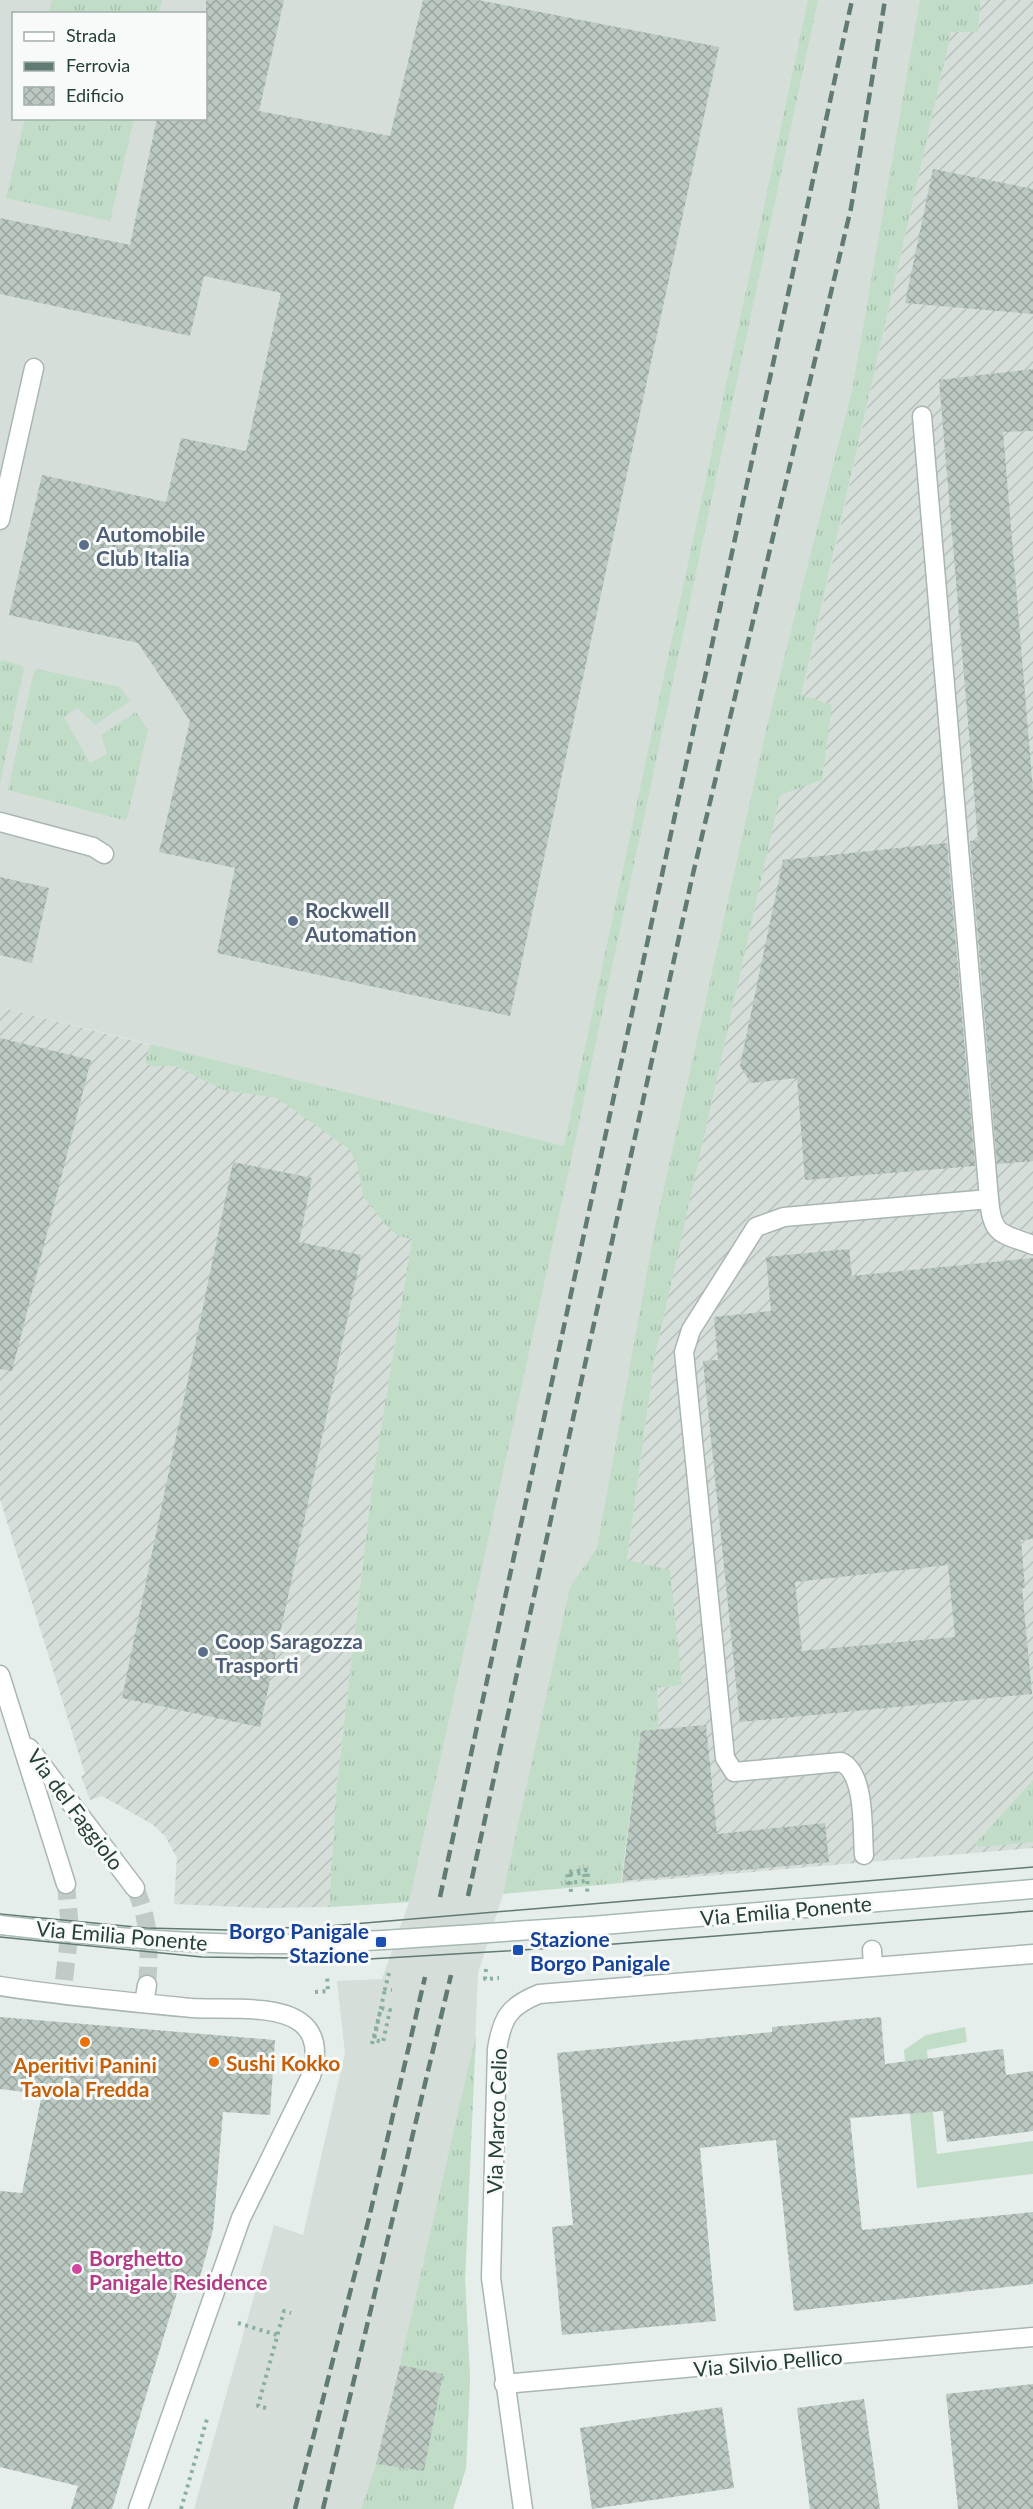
<svg xmlns="http://www.w3.org/2000/svg" width="1033" height="2509" viewBox="0 0 1033 2509" font-family="Lato,sans-serif">
<style>
.built{fill:#d5ded9;fill-rule:evenodd}
.industrial{fill:url(#industrial-furrows)}
.grass{fill:url(#grass-tufts)}
.garden{fill:#c1ddc8}
.building{fill:url(#building-cross-hatch);fill-rule:evenodd}
.lines{fill:none;stroke-linecap:round;stroke-linejoin:round}
.minor-tunnel{stroke:#c0cbc7;stroke-width:18;stroke-dasharray:18 9;stroke-linecap:butt}
.service-casing{stroke:#a9b6b2;stroke-width:21}
.minor-casing{stroke:#a9b6b2;stroke-width:21}
.secondary-casing{stroke:#a6b9b2;stroke-width:21}
.path{stroke:#89afa2;stroke-width:4;stroke-dasharray:3 4.5;stroke-linecap:butt}
.service{stroke:#fff;stroke-width:18}
.minor{stroke:#fff;stroke-width:18}
.secondary{stroke:#fff;stroke-width:18}
.tram{stroke:#617a73;stroke-width:1.5}
.rail{stroke:#617a73;stroke-width:4.5;stroke-dasharray:12 6;stroke-linecap:butt}
.secondary-bridge-casing{stroke:#a6b9b2;stroke-width:21;stroke-linecap:butt}
.path-bridge{stroke:#89afa2;stroke-width:4;stroke-dasharray:3 4.5;stroke-linecap:butt}
.secondary-bridge{stroke:#fff;stroke-width:18}
.service-dot{fill:#5c6f8a;stroke:#f7faf9;stroke-width:2}
.transit-dot{fill:#1a4fb4;stroke:#f7faf9;stroke-width:2}
.food-dot{fill:#e8710a;stroke:#f7faf9;stroke-width:2}
.hotel-dot{fill:#d1479c;stroke:#f7faf9;stroke-width:2}
.labels{text-anchor:middle;dominant-baseline:central;stroke-width:6;stroke-linejoin:round;paint-order:stroke}
.service-label{font-size:21px;font-weight:bold;fill:#4e5e75;stroke:#f7faf9;text-anchor:start}
.street-label{font-size:21px;fill:#263f38;stroke:#f7faf9}
.transit-label{font-size:21px;font-weight:bold;fill:#164399;stroke:#f7faf9;text-anchor:end}
.food-label{font-size:21px;font-weight:bold;fill:#c56008;stroke:#f7faf9;text-anchor:start}
.hotel-label{font-size:21px;font-weight:bold;fill:#b23c85;stroke:#f7faf9;text-anchor:start}
</style>
<defs>
<pattern id="industrial-furrows" width="10" height="10" patternUnits="userSpaceOnUse" patternTransform="scale(1.5)"><rect width="10" height="10" fill="#d5ded9"/><path d="M-1 1l2-2M0 10L10 0M9 11l2-2" fill="none" stroke="#b7c0bb"/></pattern>
<pattern id="grass-tufts" width="24" height="20" patternUnits="userSpaceOnUse" patternTransform="scale(1.5)"><rect width="24" height="20" fill="#c1ddc8"/><path d="M3 7l-1-3M5 7V3M7 7l1-3M15 17l-1-3M17 17v-4M19 17l1-3" fill="none" stroke="#a6bfad"/></pattern>
<pattern id="building-cross-hatch" width="8" height="8" patternUnits="userSpaceOnUse" patternTransform="scale(1.5)"><rect width="8" height="8" fill="#bcc9c3"/><path d="M0 0l8 8M0 8l8-8" fill="none" stroke="#99a59f"/></pattern>
</defs>
<rect width="100%" height="100%" fill="#e6eeeb"/>
<path class="built" d="M 0,0 L 980,0 L 655,1356 L 503,1894 L 478,1973 L 465,2279 L 470,2379 L 466,2468 L 453,2509 L 194,2509 L 274,2225 L 303,2235 L 345,2053 L 337,1981 L 382,1979 L 409,1902 L 329,1907 L 545,1142 L 0,1007 ZM 14,14 L 206,14 L 206,118 L 14,118 Z"/>
<g class="industrial">
<polygon points="980,0 1033,0 1033,1848 622,1883 641,1731 659,1729 657,1688 682,1685 627,1560 655,1356 951,32 978,32"/>
<polygon points="0,1007 440,1118 412,1239 373,1477 336,1792 329,1907 263,1908 174,1904 177,1858 165,1836 152,1824 102,1796 90,1800 81,1776 85,1774 0,1499"/>
</g>
<g class="grass">
<polygon points="52,0 162,0 159,13 49,13"/>
<polygon points="808,0 818,0 571,1160 409,1902 329,1907 336,1792 373,1477 412,1239 398,1236 385,1224 363,1196 357,1163 349,1149 277,1098 223,1090 176,1066 152,1066 145,1062 150,1044 564,1146"/>
<polygon points="920,0 980,0 978,32 951,32 801,695 832,705 822,780 780,795 655,1356 627,1560 670,1570 682,1685 657,1688 659,1730 641,1731 621,1883 503,1894 570,1587 597,1548 655,1228 767,726 852,391"/>
<polygon points="25,118 134,119 110,221 6,198"/>
<polygon points="3,660 24,667 0,784 0,662"/>
<polygon points="37,669 120,687 130,701 95,725 78,708 64,717 90,763 107,754 101,735 136,712 148,730 127,818 124,820 8,790 34,671"/>
<polygon points="1033,1780 1033,1842 979,1847 975,1844"/>
<polygon points="476,2034 465,2279 470,2379 466,2468 453,2509 361,2509 376,2464 424,2471 443,2374 400,2365"/>
</g>
<polygon class="garden" points="965,2027 967,2042 927,2050 937,2154 1033,2141 1033,2174 917,2188 904,2050 926,2035"/>
<g class="building">
<polygon points="206,0 284,0 259,111 390,136 423,0 478,0 719,47 510,1016 217,953 235,868 159,852 190,721 138,643 9,615 42,475 166,502 181,438 246,451 281,293 204,276 190,336 0,294 0,218 130,245 157,118 206,118"/>
<polygon points="933,169 1033,189 1033,314 905,303"/>
<polygon points="1033,369 1033,431 1003,432 1033,790 1033,1161 997,1164 970,841 978,840 939,380"/>
<polygon points="947,843 975,1166 805,1180 797,1078 751,1083 740,1066 783,860"/>
<polygon points="0,877 49,888 32,963 0,955"/>
<polygon points="0,1038 91,1060 12,1371 0,1369"/>
<polygon points="233,1162 312,1178 299,1242 361,1255 260,1727 122,1698"/>
<path d="M 849,1249 L 852,1276 L 1033,1258 L 1033,1539 L 1021,1540 L 1025,1588 L 1022,1588 L 1032,1694 L 740,1722 L 703,1361 L 718,1360 L 714,1317 L 771,1311 L 766,1257 ZM 948,1565 L 955,1637 L 802,1651 L 795,1582 Z"/>
<polygon points="706,1725 717,1834 825,1823 829,1862 622,1881 641,1731"/>
<polygon points="0,2017 275,2040 270,2115 223,2112 213,2230 196,2291 179,2286 112,2509 71,2509 78,2486 0,2467 0,2191 22,2193 42,2094 0,2089"/>
<polygon points="881,2017 885,2064 1003,2049 1006,2075 1033,2071 1033,2131 947,2142 943,2111 850,2118 862,2230 1033,2212 1033,2284 794,2311 776,2140 700,2148 716,2321 562,2335 552,2227 573,2225 557,2053 772,2032 772,2027"/>
<polygon points="400,2365 443,2374 424,2471 376,2464"/>
<polygon points="1033,2384 1033,2509 958,2509 946,2394"/>
<polygon points="864,2399 880,2509 810,2509 797,2408"/>
<polygon points="722,2407 734,2488 592,2509 580,2428"/>
</g>
<g class="lines">
<g class="minor-tunnel">
<path d="M 135,1888 C 150,1921 150,1949 147,1985"/>
<polyline points="64,1980 70,1929 66,1884"/>
</g>
<defs>
<g id="service">
<polyline points="922,416 989,1199"/>
<polyline points="0,520 34,368"/>
<polyline points="0,822 93,847 104,854"/>
<path d="M 864,1855 C 862,1831 866,1773 841,1762 L 734,1772 L 725,1758 L 684,1352 L 691,1330 L 756,1227 L 784,1217 L 989,1199 C 992,1236 1001,1233 1033,1245"/>
<polyline points="872,1950 873,1966"/>
<polyline points="504,2384 1033,2337"/>
</g>
<g id="minor">
<polyline points="0,1675 66,1884"/>
<polyline points="29,1748 135,1888"/>
<path d="M 0,1986 C 63,1996 128,2002 192,2008 C 221,2010 276,2004 300,2022 C 318,2035 317,2056 311,2076 L 241,2218 L 138,2509"/>
<polyline points="144,2003 147,1985"/>
<path d="M 523,2509 L 491,2278 L 497,2049 C 502,2018 509,2006 539,1994 L 1033,1954"/>
</g>
<polyline id="secondary" points="591,1926 1033,1889"/>
</defs>
<use href="#service" class="service-casing"/>
<use href="#minor" class="minor-casing"/>
<use href="#secondary" class="secondary-casing"/>
<g class="path">
<polyline points="570,1874 584,1873 585,1881 568,1883 567,1872 588,1870 587,1895"/>
<polyline points="486,1969 485,1979 499,1978"/>
<polyline points="389,1973 385,1989 392,1990"/>
<polyline points="315,1992 328,1991 327,1976"/>
<polyline points="372,2044 381,2008 390,2010 383,2042 374,2040 385,1989"/>
<polyline points="238,2323 277,2335"/>
<polyline points="266,2408 258,2406 284,2311 291,2313"/>
<polyline points="181,2509 207,2419"/>
</g>
<use href="#service" class="service"/>
<use href="#minor" class="minor"/>
<use href="#secondary" class="secondary"/>
<g class="tram">
<polyline points="0,1914 146,1928 228,1930 329,1926 1033,1867"/>
<polyline points="0,1937 202,1957 369,1959 589,1946 1033,1911"/>
</g>
<g class="rail">
<polyline points="468,1896 692,878 851,208 885,0"/>
<polyline points="440,1897 852,0"/>
<polyline points="295,2509 369,2218 425,1977"/>
<polyline points="323,2509 451,1975"/>
</g>
<defs>
<path id="secondary-bridge" d="M 0,1925 C 95,1936 191,1945 286,1944 C 388,1942 489,1932 591,1926"/>
</defs>
<use href="#secondary-bridge" class="secondary-bridge-casing"/>
<polyline class="path-bridge" points="570,1874 571,1893"/>
<use href="#secondary-bridge" class="secondary-bridge"/>
</g>
<g class="service-dot">
<circle cx="84" cy="545" r="6"/>
<circle cx="293" cy="921" r="6"/>
<circle cx="203" cy="1652" r="6"/>
</g>
<g class="transit-dot">
<rect x="375" y="1936" width="12" height="12" rx="3"/>
<rect x="512" y="1944" width="12" height="12" rx="3"/>
</g>
<g class="food-dot">
<circle cx="85" cy="2042" r="6"/>
<circle cx="214" cy="2062" r="6"/>
</g>
<circle class="hotel-dot" cx="77" cy="2269" r="6"/>
<g class="labels">
<g class="service-label">
<text x="96" y="533">Automobile<tspan x="96" dy="24">Club Italia</tspan></text>
<text x="305" y="909">Rockwell<tspan x="305" dy="24">Automation</tspan></text>
<text x="215" y="1640">Coop Saragozza<tspan x="215" dy="24">Trasporti</tspan></text>
</g>
<g class="street-label">
<text transform="translate(76 1809) rotate(53)">Via del Faggiolo</text>
<text transform="translate(786 1910) rotate(-5)">Via Emilia Ponente</text>
<text transform="translate(122 1935) rotate(5)">Via Emilia Ponente</text>
<text transform="translate(496 2121) rotate(-88)">Via Marco Celio</text>
<text transform="translate(768 2362) rotate(-5)">Via Silvio Pellico</text>
</g>
<g class="transit-label">
<text x="369" y="1930">Borgo Panigale<tspan x="369" dy="24">Stazione</tspan></text>
<text x="530" y="1938" text-anchor="start">Stazione<tspan x="530" dy="24">Borgo Panigale</tspan></text>
</g>
<g class="food-label">
<text x="226" y="2062">Sushi Kokko</text>
<text x="85" y="2064" text-anchor="middle">Aperitivi Panini<tspan x="85" dy="24">Tavola Fredda</tspan></text>
</g>
<g class="hotel-label">
<text x="89" y="2257">Borghetto<tspan x="89" dy="24">Panigale Residence</tspan></text>
</g>
</g>
<rect x="12" y="12" width="195" height="108" fill="#f7faf9" stroke="#a3afac" stroke-width="1.5"/>
<rect x="24" y="32" width="30" height="9" fill="#ffffff" stroke="#a3afac" stroke-width="1.5"/>
<text x="66" y="42" font-size="18" fill="#263f38">Strada</text>
<rect x="24" y="62" width="30" height="9" fill="#617a73" stroke="#a3afac" stroke-width="1.5"/>
<text x="66" y="72" font-size="18" fill="#263f38">Ferrovia</text>
<rect x="24" y="87" width="30" height="18" fill="url(#building-cross-hatch)" stroke="#a3afac" stroke-width="1.5"/>
<text x="66" y="102" font-size="18" fill="#263f38">Edificio</text>
</svg>
